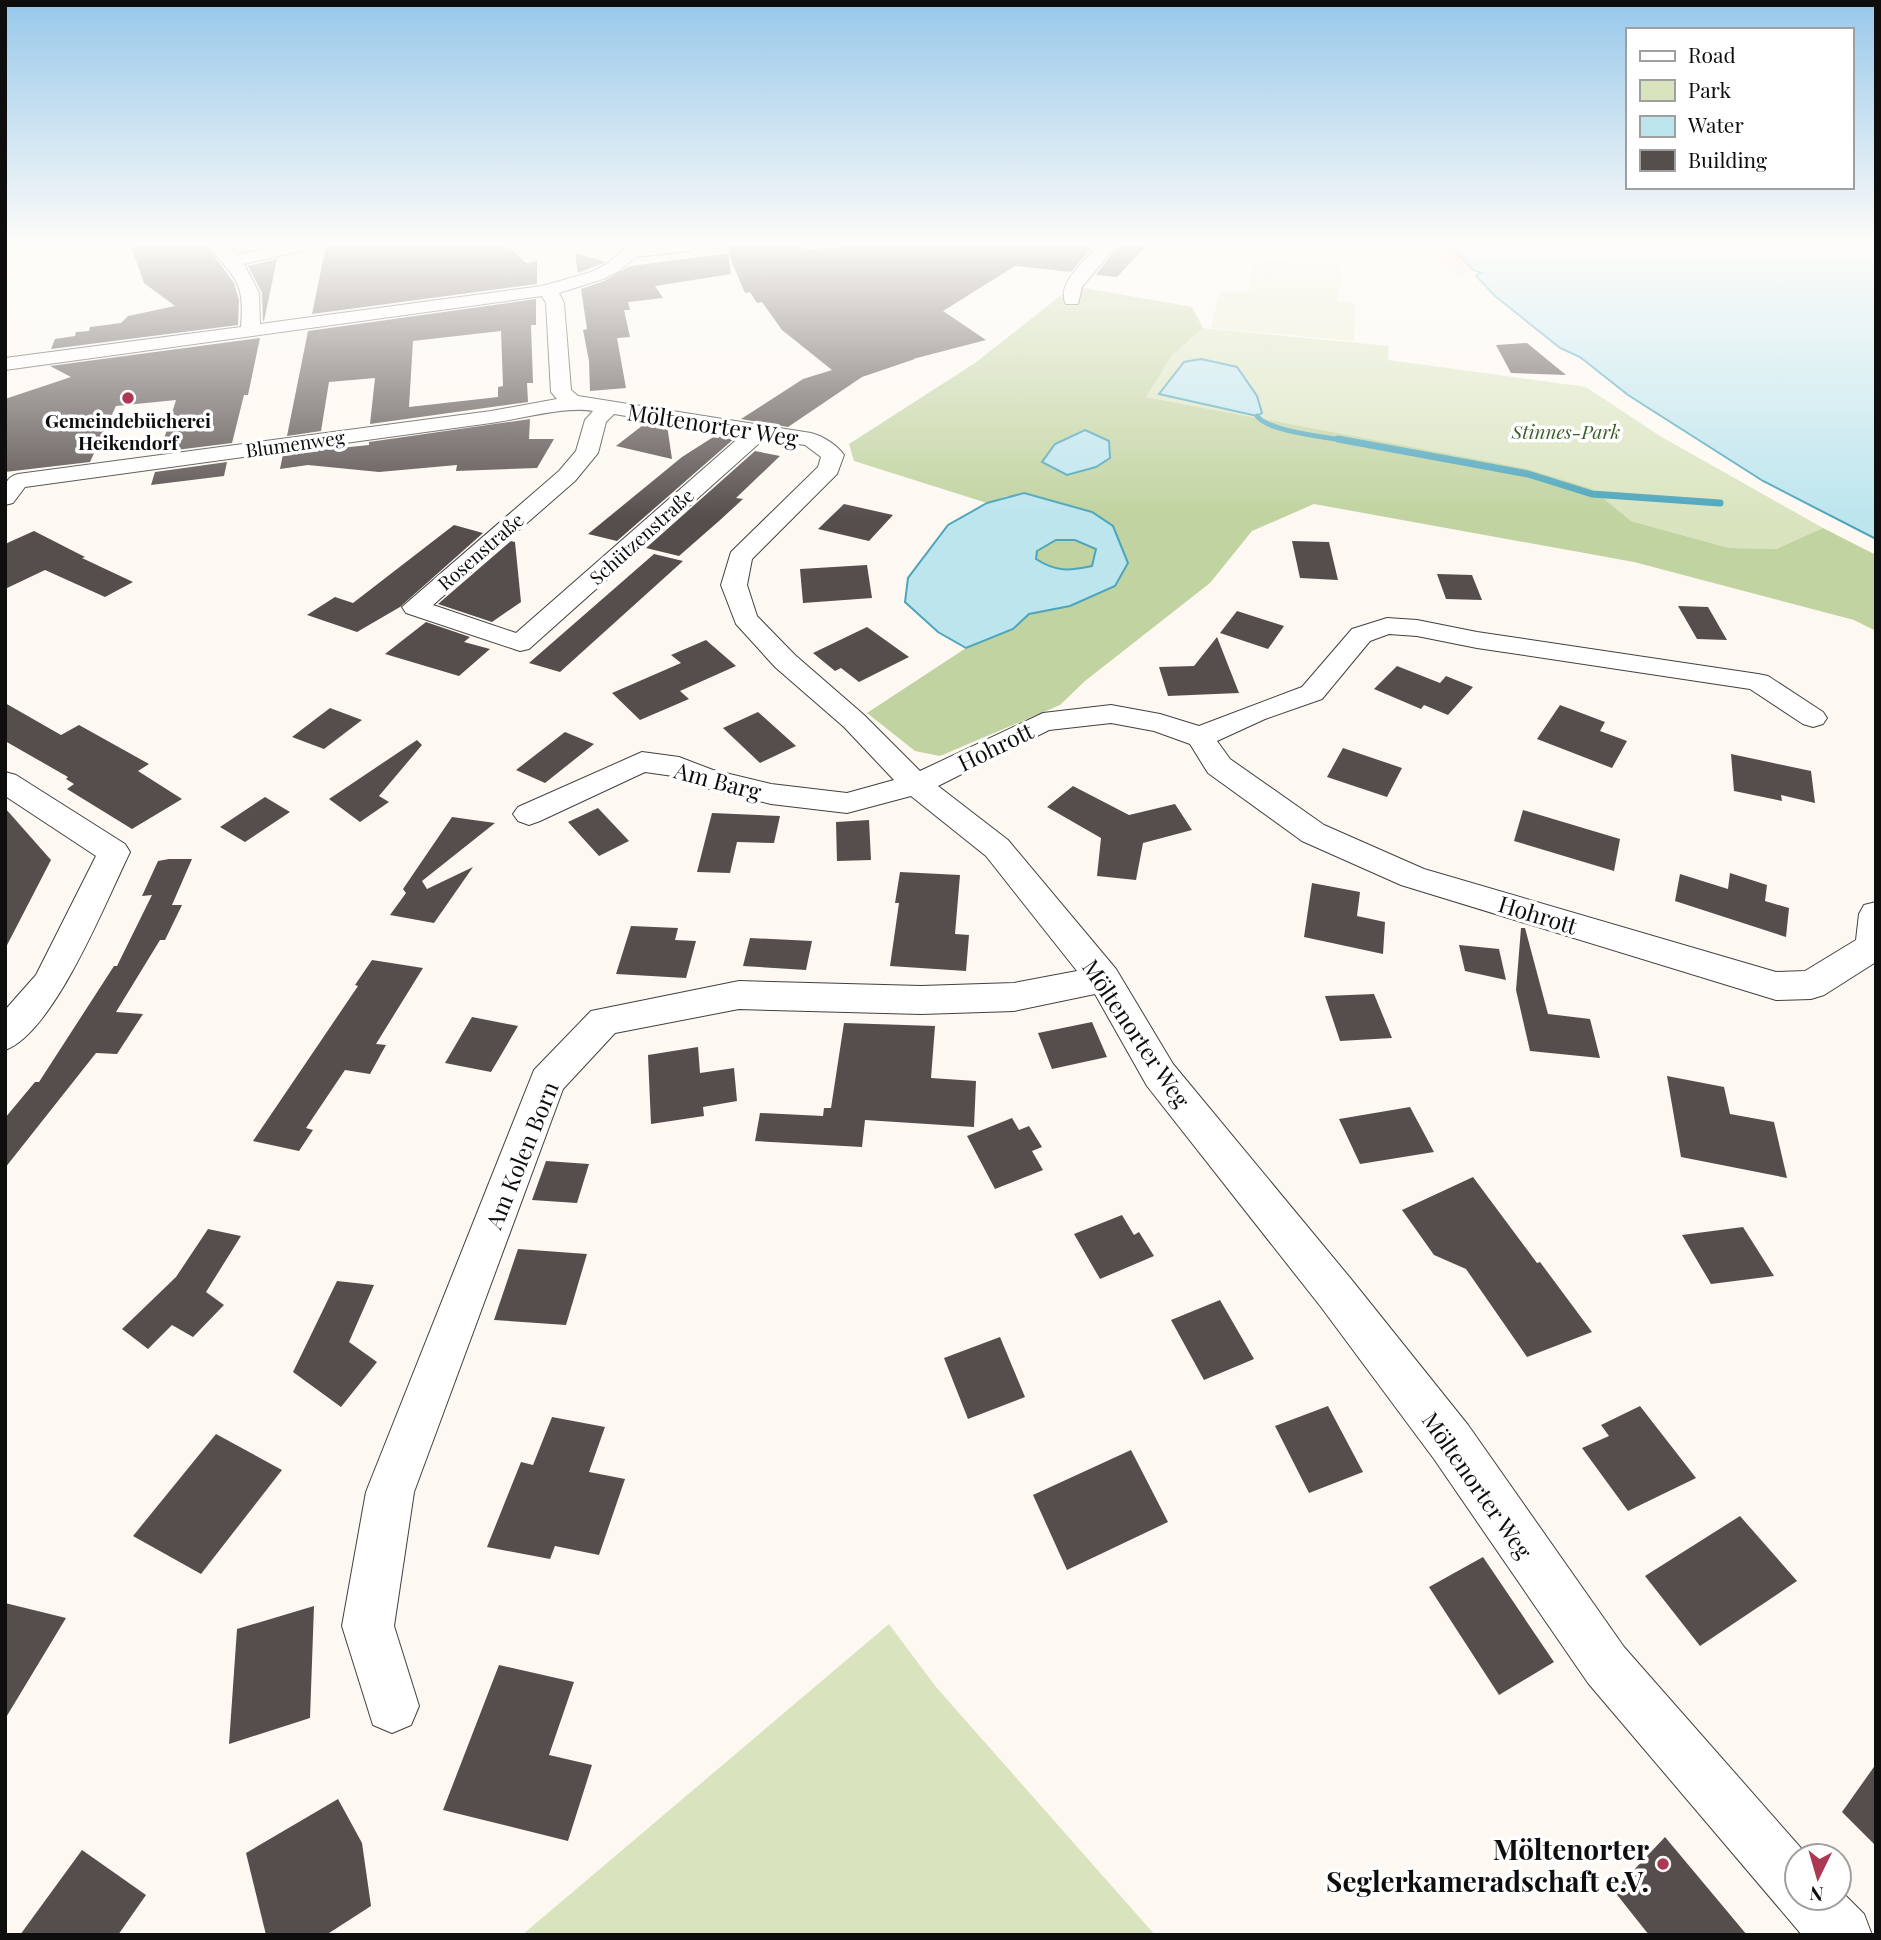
<svg xmlns="http://www.w3.org/2000/svg" width="1881" height="1940" viewBox="0 0 1881 1940" font-family="'Playfair Display',serif">
<style>
.green{fill:#d9e4bf}
.forest{fill:#c1d3a0}
.sand{fill:#f3e0c4}
.pitch{fill:#e8ecd0}
.water{fill:#bde5ee;stroke:#4da5bc;stroke-width:2;fill-rule:evenodd}
.lines{fill:none;stroke-linecap:round;stroke-linejoin:round}
.stream-far1{stroke:#4da5bc;stroke-width:5}
.stream{stroke:#4da5bc;stroke-width:7}
.building{fill:#564e4c;fill-rule:evenodd}
.minor-casing{stroke:#414141;stroke-width:2}
.minor{fill:#fff;fill-rule:evenodd}
.poi-dot{fill:#ad3854;stroke:#fff;stroke-width:2.5}
.labels{text-anchor:middle;dominant-baseline:central;stroke-width:7;stroke-linejoin:round;paint-order:stroke}
.far-poi-label{font-size:19px;font-weight:bold;fill:#0e0e0e;stroke:#fff}
.far-park-label{font-size:19px;font-style:italic;fill:#3d5e27;stroke:#fff}
.far-street-label{font-size:19px;fill:#0e0e0e;stroke:#fff}
.street-label{font-size:23px;fill:#0e0e0e;stroke:#fff}
.near-poi-label{font-size:28px;font-weight:bold;fill:#0e0e0e;stroke:#fff;text-anchor:end}
</style>
<rect width="100%" height="100%" fill="#fdf9f2"/>
<g class="green">
<polygon points="1203,328 1389,346 1388,360 1586,387 1660,436 1823,528 1776,549 1729,548 1631,521 1591,489 1528,469 1145,397 1172,355"/>
<polygon points="889,1624 936,1687 1155,1935 522,1935"/>
</g>
<g class="forest">
<polygon points="1073,286 1192,307 1203,328 1172,355 1146,397 1528,469 1592,489 1631,521 1729,548 1776,549 1823,528 1876,555 1876,631 1854,620 1634,562 1314,504 1252,531 1210,583 1085,681 1060,705 940,756 915,751 867,713 966,648 1013,629 1029,614 1070,606 1128,563 1007,496 987,503 854,461 849,444 975,363"/>
<path d="M 1056,540 L 1075,540 L 1096,549 L 1092,566 C 1067,571 1058,573 1036,559 L 1037,551 Z"/>
</g>
<polygon class="sand" points="1424,246 1451,246 1473,270 1458,278"/>
<polygon class="pitch" points="1255,258 1340,266 1338,301 1355,303 1354,341 1211,328 1220,290 1248,292"/>
<g class="water">
<polygon points="1451,246 1876,246 1876,539 1763,481 1628,395 1580,357 1560,348 1495,296 1476,276 1481,273 1473,270"/>
<polygon points="1201,359 1237,367 1257,396 1262,413 1257,416 1159,394 1184,362"/>
<polygon points="1085,430 1109,441 1110,458 1096,467 1067,475 1042,462 1055,444"/>
<path d="M 1024,493 L 1092,512 L 1113,526 L 1128,563 L 1115,586 L 1070,606 L 1029,614 L 1013,629 L 966,648 L 938,632 L 905,602 L 908,578 L 948,525 L 987,503 ZM 1056,540 L 1075,540 L 1096,549 L 1092,566 C 1069,571 1056,572 1036,559 L 1037,551 Z"/>
</g>
<g class="lines">
<path class="stream-far1" d="M 1257,416 C 1269,432 1326,437 1348,441"/>
<polyline class="stream" points="1338,439 1528,474 1592,494 1720,503"/>
</g>
<g class="building">
<polygon points="131,246 207,246 234,283 239,300 238,325 51,349 55,339 75,336 76,332 89,331 90,327 121,323 128,316 175,306 144,283"/>
<polygon points="326,246 508,246 526,263 537,261 537,284 312,314"/>
<polygon points="723,246 801,246 804,250 845,246 1094,246 1071,272 1015,266 943,311 986,340 913,359 915,359 862,377 788,427 741,419 803,379 832,370 782,330 762,302 757,303 750,292 745,293 728,253 731,274 655,286 663,298 628,302 630,310 624,310 630,337 617,338 626,388 590,391 589,361 583,330 587,329 581,289 604,281 630,266 731,253"/>
<polygon points="1118,246 1146,246 1117,277 1096,275"/>
<polygon points="575,253 606,262 578,273"/>
<polygon points="277,259 264,321 263,321 262,293 248,266"/>
<path d="M 536,299 L 536,325 L 531,325 L 533,383 L 527,383 L 528,402 L 370,424 L 375,378 L 329,382 L 321,431 L 287,436 L 308,331 ZM 501,331 L 503,386 L 498,387 L 498,397 L 409,407 L 413,341 Z"/>
<polygon points="260,338 248,395 244,395 232,443 160,452 176,400 116,406 90,462 5,472 5,399 71,377 50,366"/>
<polygon points="1527,343 1566,375 1511,373 1496,345"/>
<polygon points="530,419 529,439 554,439 537,468 456,471 457,465 379,472 308,465 280,469 283,454 369,445 369,442"/>
<polygon points="647,422 667,425 672,459 616,446"/>
<polygon points="718,434 736,437 617,541 588,534 682,457"/>
<polygon points="755,451 780,456 736,498 743,499 719,521 679,556 646,548"/>
<polygon points="227,462 224,476 151,485 155,472"/>
<polygon points="844,504 893,515 869,541 818,529"/>
<polygon points="454,525 483,533 400,607 357,632 307,615 335,597 353,603"/>
<polygon points="34,531 85,557 82,558 133,582 105,597 45,570 5,589 5,544"/>
<polygon points="511,541 515,542 521,602 492,622 438,604"/>
<polygon points="1292,541 1329,542 1338,580 1300,578"/>
<polygon points="654,554 683,561 560,672 529,663"/>
<polygon points="867,565 872,598 803,603 800,569"/>
<polygon points="1437,574 1472,575 1482,600 1446,599"/>
<polygon points="1678,606 1708,607 1727,640 1697,639"/>
<polygon points="1237,611 1284,626 1268,649 1220,633"/>
<polygon points="426,622 470,637 464,642 490,649 459,676 385,654"/>
<polygon points="867,627 909,657 859,682 841,668 835,671 813,653"/>
<polygon points="1217,637 1239,693 1168,696 1159,667 1194,666"/>
<polygon points="706,640 736,666 680,691 689,699 640,720 612,693 681,663 671,655"/>
<polygon points="1397,666 1440,683 1446,676 1473,687 1448,715 1424,705 1421,709 1374,689"/>
<polygon points="5,703 61,735 79,725 149,764 138,771 182,799 132,829 67,789 74,784 66,779 68,777 5,741"/>
<polygon points="1560,705 1605,722 1600,731 1627,741 1612,768 1537,739"/>
<polygon points="330,708 362,720 324,749 292,737"/>
<polygon points="758,712 796,746 760,763 723,728"/>
<polygon points="565,732 594,744 545,783 516,770"/>
<polygon points="417,740 422,745 379,796 389,802 360,822 329,799"/>
<polygon points="1343,748 1402,768 1387,797 1327,777"/>
<polygon points="1731,754 1811,771 1815,803 1781,795 1782,801 1734,791"/>
<polygon points="1073,786 1129,815 1175,804 1192,830 1143,843 1136,880 1097,876 1101,838 1047,807"/>
<polygon points="265,797 290,812 245,842 220,827"/>
<polygon points="5,808 51,860 5,949"/>
<polygon points="598,808 629,841 599,856 568,822"/>
<polygon points="1523,810 1620,839 1614,871 1514,841"/>
<polygon points="712,813 780,816 774,843 737,842 730,873 697,872"/>
<polygon points="452,817 495,823 422,881 427,889 473,867 434,923 390,915 406,893 403,889"/>
<polygon points="869,820 871,860 837,861 836,822"/>
<polygon points="169,859 192,859 172,905 182,905 165,940 160,940 116,1012 143,1014 117,1054 96,1053 5,1168 5,1118 35,1082 39,1082 114,966 117,966 152,895 142,896 158,861"/>
<polygon points="900,872 960,875 955,934 969,935 966,971 890,966 899,903 895,903"/>
<polygon points="1730,873 1767,885 1765,901 1789,908 1786,937 1675,901 1680,874 1728,889"/>
<polygon points="1312,883 1360,892 1357,916 1385,922 1383,954 1304,937"/>
<polygon points="631,926 678,928 675,940 696,941 686,978 616,974"/>
<polygon points="1521,928 1525,928 1548,1014 1590,1019 1600,1058 1530,1051 1516,990"/>
<polygon points="750,938 812,941 806,970 743,966"/>
<polygon points="1459,945 1499,949 1506,980 1465,971"/>
<polygon points="372,960 423,968 376,1044 386,1045 370,1074 345,1070 306,1128 313,1130 299,1151 253,1141 358,986 355,985"/>
<polygon points="1374,994 1392,1038 1340,1041 1325,996"/>
<polygon points="472,1017 518,1026 491,1072 445,1063"/>
<polygon points="1092,1022 1107,1057 1052,1069 1038,1033"/>
<polygon points="844,1023 935,1026 931,1078 976,1081 974,1127 865,1120 862,1147 755,1141 760,1113 823,1116 824,1108 831,1108"/>
<polygon points="698,1047 700,1073 734,1068 737,1101 703,1107 704,1116 651,1124 648,1055"/>
<polygon points="1667,1076 1724,1087 1730,1114 1774,1122 1787,1178 1681,1157"/>
<polygon points="1410,1107 1434,1152 1360,1164 1339,1119"/>
<polygon points="1012,1118 1019,1130 1029,1126 1042,1147 1032,1151 1043,1170 995,1189 967,1136"/>
<polygon points="546,1161 589,1164 577,1203 532,1200"/>
<polygon points="1473,1177 1537,1263 1540,1262 1592,1332 1527,1357 1466,1269 1434,1255 1402,1210"/>
<polygon points="1122,1215 1134,1235 1139,1232 1154,1256 1100,1279 1074,1234"/>
<polygon points="1743,1227 1774,1276 1711,1284 1682,1235"/>
<polygon points="208,1229 241,1236 206,1292 224,1305 193,1337 172,1325 148,1349 122,1329 176,1277"/>
<polygon points="518,1249 587,1254 566,1325 494,1320"/>
<polygon points="337,1281 374,1285 349,1342 377,1362 341,1407 293,1372"/>
<polygon points="1220,1300 1254,1359 1204,1380 1171,1320"/>
<polygon points="1000,1337 1025,1397 968,1419 944,1358"/>
<polygon points="1328,1406 1363,1472 1309,1493 1275,1426"/>
<polygon points="1640,1406 1696,1478 1628,1511 1582,1448 1609,1436 1601,1425"/>
<polygon points="552,1417 605,1427 589,1472 625,1479 599,1555 555,1546 550,1559 487,1547 521,1462 533,1465"/>
<polygon points="216,1434 282,1470 201,1574 133,1536"/>
<polygon points="1131,1450 1168,1522 1067,1570 1033,1495"/>
<polygon points="1740,1516 1797,1581 1700,1646 1645,1576"/>
<polygon points="1483,1557 1554,1662 1499,1695 1429,1587"/>
<polygon points="5,1603 66,1618 5,1719"/>
<polygon points="314,1606 310,1718 229,1744 237,1629"/>
<polygon points="499,1665 574,1682 549,1755 592,1765 568,1841 443,1810"/>
<polygon points="1876,1764 1876,1846 1842,1812"/>
<polygon points="338,1799 362,1843 371,1906 326,1935 266,1935 246,1853"/>
<polygon points="1665,1837 1747,1935 1649,1935 1614,1891"/>
<polygon points="82,1850 146,1895 118,1935 20,1935"/>
</g>
<g class="lines">
<defs>
<g id="minor">
<path d="M 209,246 L 227,246 L 237,255 L 275,246 L 307,246 L 305,250 L 244,264 L 259,293 L 260,324 L 542,286 L 591,272 L 607,264 L 627,246 L 699,246 L 691,251 L 636,257 L 619,271 L 603,279 L 559,293 L 564,303 L 571,390 L 578,396 L 811,433 C 823,436 837,445 844,455 L 837,474 L 752,559 L 747,585 L 757,616 L 795,655 L 864,715 L 920,771 L 1043,713 L 1111,705 L 1160,714 L 1199,726 L 1302,687 L 1352,629 L 1387,618 L 1417,620 L 1477,632 L 1758,674 L 1768,676 L 1823,712 L 1827,718 L 1823,724 L 1813,727 L 1803,724 L 1750,689 L 1477,648 L 1417,636 L 1389,634 L 1370,641 L 1322,699 L 1265,719 L 1217,741 L 1230,759 L 1324,825 L 1424,869 L 1776,972 L 1805,971 L 1856,940 L 1859,914 L 1864,905 L 1876,902 L 1876,962 L 1824,995 L 1811,999 L 1776,1000 L 1401,885 L 1302,841 L 1208,773 L 1190,744 L 1154,731 L 1111,723 L 1049,730 L 938,786 L 1008,840 L 1116,969 L 1173,1064 L 1351,1279 L 1468,1425 L 1624,1647 L 1808,1856 L 1797,1856 L 1797,1898 L 1839,1898 L 1839,1889 L 1864,1914 L 1872,1935 L 1802,1935 L 1588,1683 L 1434,1459 L 1321,1307 L 1147,1086 L 1095,994 L 1014,1011 L 921,1014 L 739,1009 L 615,1033 L 563,1089 L 414,1492 L 394,1626 L 419,1706 L 411,1725 L 392,1733 L 373,1725 L 342,1626 L 366,1492 L 534,1070 L 591,1011 L 739,981 L 921,986 L 1014,983 L 1077,971 L 986,856 L 911,796 L 847,813 L 771,804 L 693,785 L 673,776 L 645,772 L 540,821 L 529,825 L 518,821 L 513,814 L 518,807 L 642,752 L 679,757 L 713,770 L 771,784 L 847,793 L 894,780 L 844,727 L 775,667 L 736,624 L 721,585 L 731,552 L 818,467 L 821,457 L 805,445 L 764,439 L 529,649 L 520,651 L 406,613 L 402,607 L 559,471 L 576,451 L 585,420 L 593,411 C 565,406 521,419 491,423 L 25,487 L 13,503 L 5,505 C 5,491 2,478 18,474 L 491,411 L 557,399 L 551,392 L 546,303 L 542,296 L 5,370 L 5,358 L 241,327 C 245,280 235,280 209,246 ZM 614,414 L 742,435 L 516,633 L 433,605 L 575,481 L 598,453 L 606,422 Z"/>
<path d="M 1098,246 L 1116,246 L 1082,287 L 1078,304 L 1066,304 C 1055,283 1086,261 1098,246 Z"/>
<path d="M 5,772 L 16,775 L 125,844 L 130,852 C 107,899 54,1033 5,1050 L 5,1010 L 36,975 L 96,856 L 5,796 Z"/>
</g>
</defs>
<use href="#minor" class="minor-casing"/>
<use href="#minor" class="minor"/>
</g>
<linearGradient id="sky" x2="0" y2="1"><stop stop-color="#97c8ea"/><stop offset="0.47" stop-color="#fefcf9"/><stop offset="1" stop-color="#fefcf9" stop-opacity="0"/></linearGradient>
<rect width="1881" height="518" fill="url(#sky)"/>
<g class="poi-dot">
<circle cx="128" cy="398" r="7"/>
<circle cx="1663" cy="1864" r="7"/>
</g>
<g class="labels">
<g class="far-poi-label">
<text x="128" y="420">Gemeindebücherei<tspan x="128" dy="22">Heikendorf</tspan></text>
</g>
<g class="far-park-label">
<text x="1566" y="431">Stinnes-Park</text>
</g>
<g class="far-street-label">
<text transform="translate(295 443) rotate(-8)">Blumenweg</text>
<text transform="translate(641 536) rotate(-42)">Schützenstraße</text>
<text transform="translate(480 551) rotate(-41)">Rosenstraße</text>
</g>
<g class="street-label">
<text transform="translate(713 424) rotate(9)">Möltenorter Weg</text>
<text transform="translate(995 746) rotate(-26)">Hohrott</text>
<text transform="translate(718 780) rotate(15)">Am Barg</text>
<text transform="translate(1538 914) rotate(17)">Hohrott</text>
<text transform="translate(1137 1033) rotate(56)">Möltenorter Weg</text>
<text transform="translate(521 1155) rotate(-68)">Am Kolen Born</text>
<text transform="translate(1478 1485) rotate(55)">Möltenorter Weg</text>
</g>
<g class="near-poi-label">
<text x="1649" y="1848">Möltenorter<tspan x="1649" dy="32">Seglerkameradschaft e.V.</tspan></text>
</g>
</g>
<rect width="1881" height="1940" fill="none" stroke="#0e0e0e" stroke-width="14"/>
<rect x="1626" y="28" width="228" height="161" fill="#ffffff" stroke="#9f9f9f" stroke-width="2"/>
<rect x="1640" y="51" width="35" height="10" fill="#ffffff" stroke="#9f9f9f" stroke-width="2"/>
<text x="1688" y="63" font-size="21" fill="#0e0e0e">Road</text>
<rect x="1640" y="80" width="35" height="21" fill="#d9e4bf" stroke="#9f9f9f" stroke-width="2"/>
<text x="1688" y="98" font-size="21" fill="#0e0e0e">Park</text>
<rect x="1640" y="116" width="35" height="21" fill="#bde5ee" stroke="#9f9f9f" stroke-width="2"/>
<text x="1688" y="133" font-size="21" fill="#0e0e0e">Water</text>
<rect x="1640" y="150" width="35" height="21" fill="#564e4c" stroke="#9f9f9f" stroke-width="2"/>
<text x="1688" y="168" font-size="21" fill="#0e0e0e">Building</text>
<g transform="translate(1818 1877) rotate(185)"><circle r="33" fill="#ffffff" stroke="#9f9f9f" stroke-width="2"/>
<path d="M0-5L12 26L0 18L-12 26Z" fill="#ad3854"/>
<text y="-10" font-size="19" font-weight="bold" text-anchor="middle" fill="#0e0e0e">N</text>
</g>
</svg>
